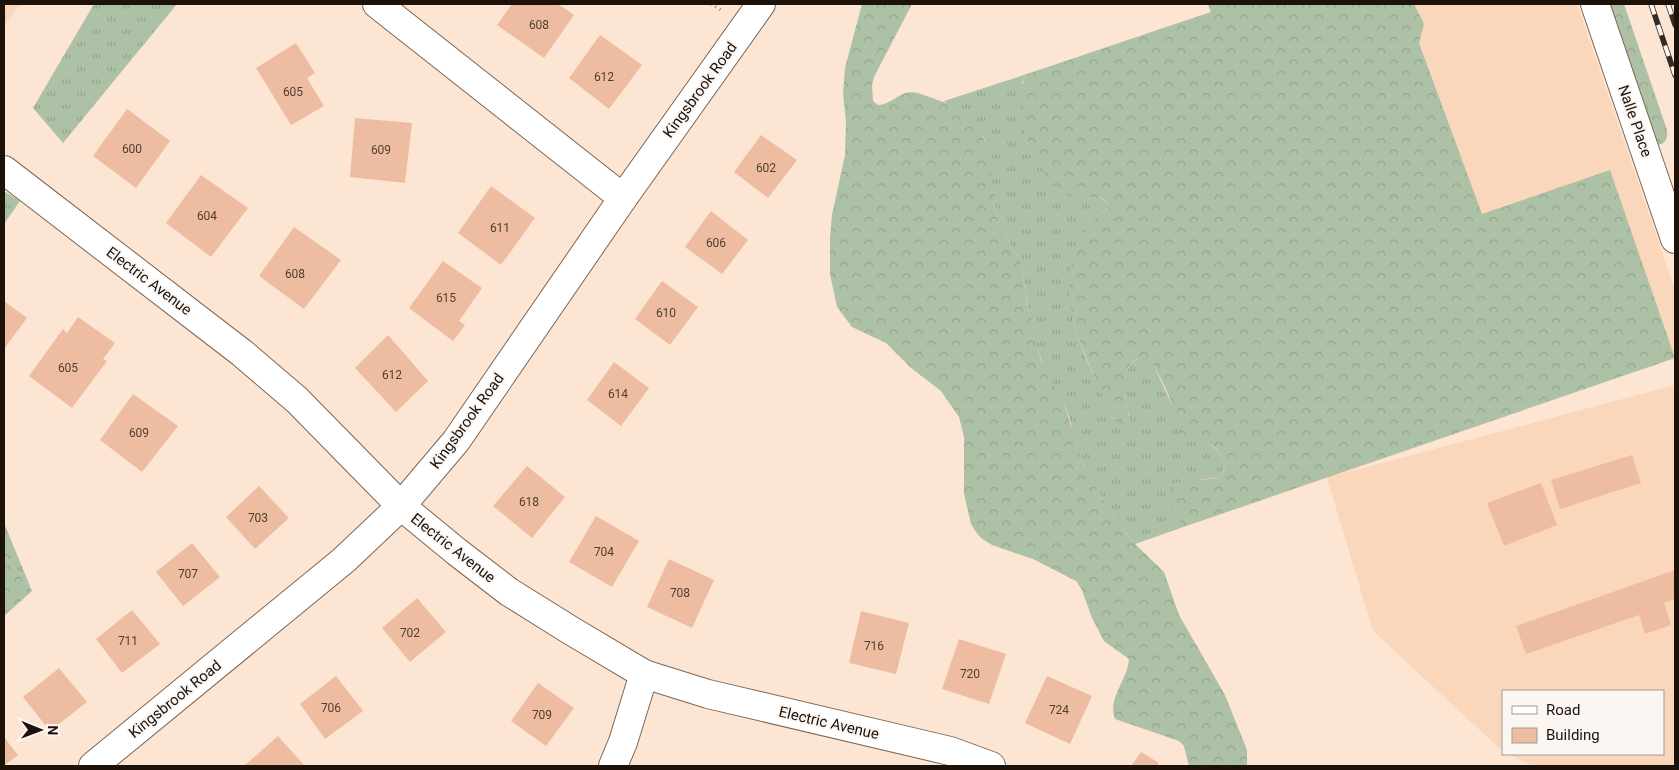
<svg xmlns="http://www.w3.org/2000/svg" width="1679" height="770" viewBox="0 0 1679 770" font-family="Roboto,sans-serif">
<style>
.built{fill:#fad7bb}
.grass{fill:url(#grass-tufts)}
.forest{fill:url(#forest-crowns)}
.building{fill:#eebda1}
.lines{fill:none;stroke-linecap:round;stroke-linejoin:round}
.minor-casing{stroke:#7f6652;stroke-width:30}
.path{stroke:#8e7e71;stroke-width:3;stroke-dasharray:1 4;stroke-linecap:butt}
.minor{stroke:#fff;stroke-width:28}
.rail-casing{stroke:#362b21;stroke-width:5.5}
.rail{stroke:#fcf6f2;stroke-width:4;stroke-dasharray:11;stroke-linecap:butt}
.labels{text-anchor:middle;dominant-baseline:central;stroke-width:4;stroke-linejoin:round;paint-order:stroke}
.number-label{font-size:12px;fill:#503d30}
.street-label{font-size:15px;fill:#1c120a;stroke:#fcf6f2}
</style>
<defs>
<pattern id="grass-tufts" width="24" height="20" patternUnits="userSpaceOnUse" patternTransform="scale(1.25)"><rect width="24" height="20" fill="#adc1a6"/><path d="M3 7l-1-3M5 7V3M7 7l1-3M15 17l-1-3M17 17v-4M19 17l1-3" fill="none" stroke="#94a58e"/></pattern>
<pattern id="forest-crowns" width="20" height="18" patternUnits="userSpaceOnUse" patternTransform="scale(1.25)"><rect width="20" height="18" fill="#adc1a6"/><path d="M2 6a3 3 0 1 1 6 0M12 15a3 3 0 1 1 6 0" fill="none" stroke="#94a58e"/></pattern>
</defs>
<rect width="100%" height="100%" fill="#fce5d3"/>
<g class="built">
<polygon points="4,4 21,4 4,26"/>
<polygon points="1208,4 1577,4 1675,290 1675,358 1337,475 1675,385 1675,766 1533,766 1509,754 1663,754 1663,691 1503,691 1503,750 1499,748 1373,631 1327,478 1135,544 866,128 1211,12"/>
</g>
<g class="grass">
<polygon points="94,4 177,4 63,143 33,108"/>
<path d="M 1027,74 L 1022,82 L 1022,121 L 1027,143 L 1062,194 L 1095,196 L 1104,200 L 1109,208 C 1086,221 1083,233 1078,257 C 1075,269 1070,282 1070,294 C 1069,336 1099,381 1114,419 L 1129,416 C 1123,395 1118,358 1148,357 L 1154,366 L 1171,403 L 1199,443 C 1215,444 1222,452 1225,467 L 1219,477 L 1199,480 L 1170,496 L 1175,513 L 1183,527 L 1135,544 L 1113,516 L 1090,479 L 1077,450 L 1070,419 L 1064,403 L 1044,369 L 1031,325 L 1021,263 L 999,224 L 985,140 L 975,122 L 944,101 Z"/>
<polygon points="4,191 20,201 4,224"/>
<polygon points="4,523 32,591 4,554"/>
</g>
<g class="forest">
<path d="M 862,4 L 912,4 L 874,77 L 872,85 L 873,101 L 878,105 C 895,104 899,89 918,93 L 963,109 L 975,122 L 980,130 L 987,147 L 999,224 L 1021,263 L 1028,308 L 1041,361 L 1064,403 L 1083,464 L 1094,485 L 1113,516 L 1135,544 L 1164,572 L 1179,615 L 1225,695 L 1247,750 L 1247,766 L 1189,766 L 1184,746 L 1179,741 L 1115,719 C 1107,698 1128,680 1129,659 L 1104,641 L 1092,618 L 1082,590 L 1076,581 L 1033,559 L 992,545 L 981,538 L 976,532 L 971,524 L 964,494 L 964,437 L 959,417 L 941,391 L 910,367 L 886,343 L 852,327 L 837,307 L 830,274 L 830,237 L 832,215 L 845,155 L 846,121 L 843,94 L 845,68 Z"/>
<path d="M 1208,4 L 1414,4 L 1424,24 L 1419,43 L 1482,214 L 1610,170 L 1675,358 L 1183,527 C 1175,514 1169,502 1170,486 C 1186,476 1200,483 1219,477 L 1225,468 C 1219,432 1197,452 1183,435 C 1175,427 1174,413 1171,402 C 1167,389 1156,368 1148,357 C 1113,358 1127,404 1130,426 L 1126,429 C 1113,425 1100,391 1095,378 C 1088,360 1079,343 1074,325 C 1065,295 1068,246 1090,222 C 1096,216 1103,212 1109,208 L 1104,199 C 1090,194 1074,198 1063,194 C 1054,190 1049,181 1045,174 C 1040,167 1034,159 1031,151 C 1021,131 1015,93 1027,74 L 1211,12 Z"/>
<path d="M 1606,4 L 1624,4 L 1667,130 C 1668,138 1665,147 1655,144 Z"/>
<polygon points="4,554 32,591 4,616"/>
</g>
<g class="building">
<polygon points="512,4 558,4 574,15 544,58 497,25"/>
<polygon points="600,35 642,65 609,109 569,78"/>
<polygon points="296,43 315,73 307,78 324,106 291,125 256,68"/>
<polygon points="127,109 170,141 136,188 93,156"/>
<polygon points="355,118 412,123 405,183 350,177"/>
<polygon points="761,135 797,160 768,198 734,172"/>
<polygon points="201,175 248,208 211,257 166,223"/>
<polygon points="491,186 535,218 501,265 458,233"/>
<polygon points="711,211 748,240 722,274 685,247"/>
<polygon points="294,227 341,260 304,309 259,276"/>
<polygon points="443,261 482,288 459,321 465,325 453,341 409,308"/>
<polygon points="662,281 698,307 670,345 635,319"/>
<polygon points="4,301 27,318 4,349"/>
<polygon points="78,317 115,343 103,359 107,361 72,408 29,376 63,329 67,333"/>
<polygon points="388,335 428,381 396,412 355,368"/>
<polygon points="614,362 649,388 621,426 587,400"/>
<polygon points="133,394 178,426 142,472 100,440"/>
<polygon points="1632,455 1641,483 1560,509 1551,480"/>
<polygon points="527,466 565,497 532,538 493,506"/>
<polygon points="1541,483 1557,525 1504,546 1487,503"/>
<polygon points="259,486 289,518 255,549 226,517"/>
<polygon points="596,516 639,541 612,587 569,562"/>
<polygon points="192,543 220,577 183,606 156,572"/>
<polygon points="669,559 714,580 692,628 647,607"/>
<polygon points="1675,570 1675,599 1664,603 1671,625 1645,634 1639,615 1526,654 1516,626"/>
<polygon points="417,598 446,632 410,662 382,628"/>
<polygon points="132,610 160,644 122,673 96,639"/>
<polygon points="861,611 909,623 896,674 849,663"/>
<polygon points="959,639 1006,654 989,704 942,689"/>
<polygon points="59,668 87,702 50,731 23,697"/>
<polygon points="336,676 363,711 325,739 300,704"/>
<polygon points="1047,676 1092,696 1070,744 1025,723"/>
<polygon points="538,683 574,708 546,746 511,721"/>
<polygon points="278,736 305,766 244,766"/>
<polygon points="4,737 18,755 4,766"/>
<polygon points="1141,752 1159,763 1157,766 1131,766"/>
</g>
<g class="lines">
<defs>
<g id="minor">
<polyline points="377,4 623,198"/>
<polyline points="1595,4 1675,239"/>
<polyline points="4,170 242,353 297,400 401,506 457,552 509,592 570,630 644,674 708,694 950,751 991,766"/>
<polyline points="93,766 344,560 401,506 456,441 623,198 761,4"/>
<polyline points="613,766 623,742 644,674"/>
</g>
</defs>
<use href="#minor" class="minor-casing"/>
<polyline class="path" points="711,4 723,11"/>
<use href="#minor" class="minor"/>
<defs>
<g id="rail">
<polyline points="1651,4 1675,75"/>
<polyline points="1668,4 1675,25"/>
</g>
</defs>
<use href="#rail" class="rail-casing"/>
<use href="#rail" class="rail"/>
</g>
<g class="labels">
<g class="number-label">
<text x="539" y="25">608</text>
<text x="604" y="77">612</text>
<text x="293" y="92">605</text>
<text x="132" y="149">600</text>
<text x="381" y="150">609</text>
<text x="766" y="168">602</text>
<text x="207" y="216">604</text>
<text x="500" y="228">611</text>
<text x="716" y="243">606</text>
<text x="295" y="274">608</text>
<text x="446" y="298">615</text>
<text x="666" y="313">610</text>
<text x="68" y="368">605</text>
<text x="392" y="375">612</text>
<text x="618" y="394">614</text>
<text x="139" y="433">609</text>
<text x="529" y="502">618</text>
<text x="258" y="518">703</text>
<text x="604" y="552">704</text>
<text x="188" y="574">707</text>
<text x="680" y="593">708</text>
<text x="410" y="633">702</text>
<text x="128" y="641">711</text>
<text x="874" y="646">716</text>
<text x="970" y="674">720</text>
<text x="331" y="708">706</text>
<text x="1059" y="710">724</text>
<text x="542" y="715">709</text>
</g>
<g class="street-label">
<text transform="translate(700 90) rotate(-54)">Kingsbrook Road</text>
<text transform="translate(1635 121) rotate(71)">Nalle Place</text>
<text transform="translate(149 281) rotate(37)">Electric Avenue</text>
<text transform="translate(467 421) rotate(-54)">Kingsbrook Road</text>
<text transform="translate(453 548) rotate(38)">Electric Avenue</text>
<text transform="translate(175 699) rotate(-39)">Kingsbrook Road</text>
<text transform="translate(829 723) rotate(13)">Electric Avenue</text>
</g>
</g>
<rect width="1679" height="770" fill="none" stroke="#1c120a" stroke-width="10"/>
<rect x="1502" y="690" width="162" height="65" fill="#fcf6f2" stroke="#a29b95"/>
<rect x="1512" y="706" width="25" height="8" fill="#ffffff" stroke="#a29b95"/>
<text x="1546" y="715" font-size="15" fill="#1c120a">Road</text>
<rect x="1512" y="728" width="25" height="15" fill="#eebda1" stroke="#a29b95"/>
<text x="1546" y="740" font-size="15" fill="#1c120a">Building</text>
<g transform="translate(40 730) rotate(91)" stroke="#fcf6f2" stroke-width="4" paint-order="stroke">
<path d="M0-4L9 19L0 12L-9 19Z" fill="#1c120a"/>
<text y="-8" font-size="14" font-weight="bold" text-anchor="middle" fill="#1c120a">N</text>
</g>
</svg>
